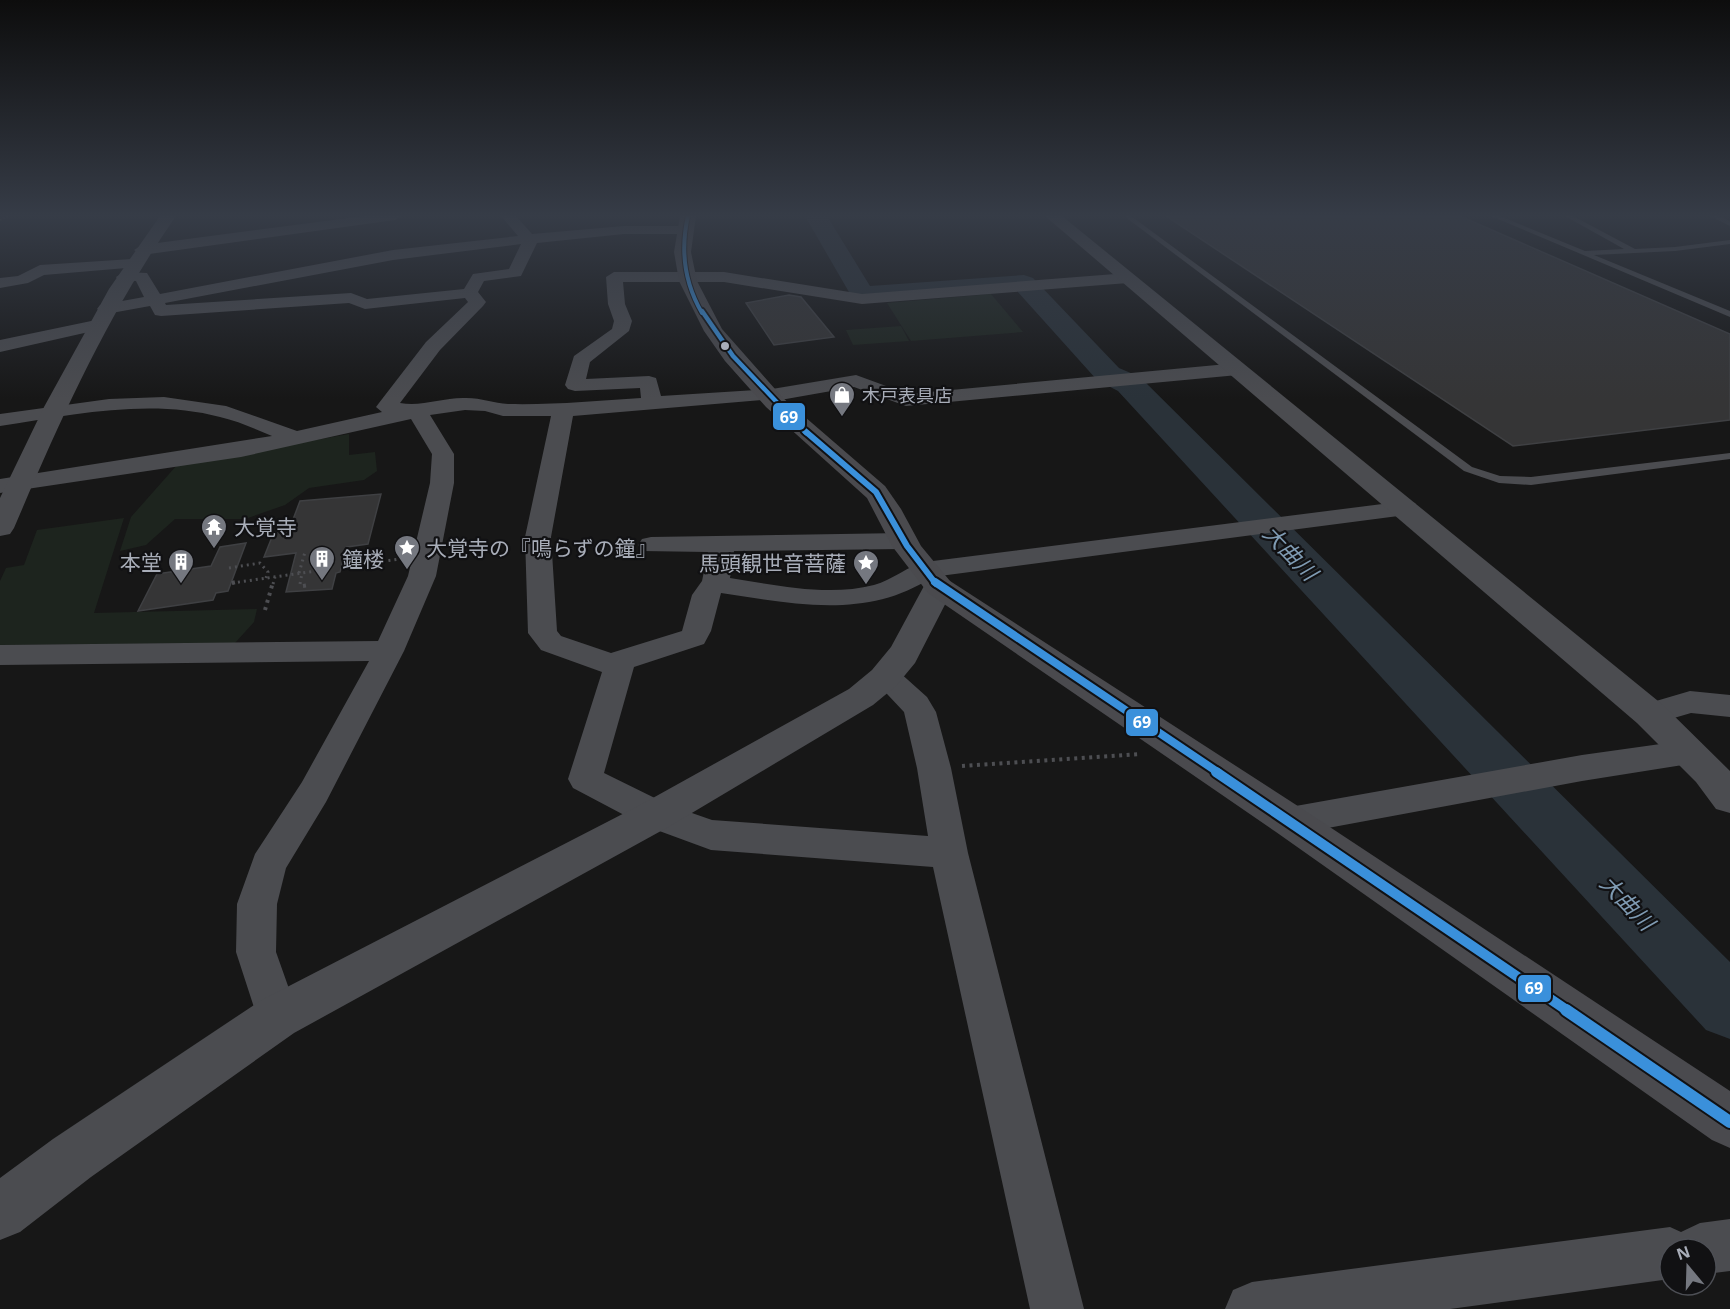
<svg xmlns="http://www.w3.org/2000/svg" width="1730" height="1309" viewBox="0 0 1730 1309" font-family="'Open Sans','Noto Sans JP',sans-serif">
<style>
.green{fill:#1d241e}
.lines{fill:none;stroke-linecap:round;stroke-linejoin:round}
.river{fill:#2a3239;fill-rule:evenodd}
.building{fill:#353536;stroke:#3f4043;stroke-width:1.5}
.path-far2{stroke:#4d4e52;stroke-width:2;stroke-dasharray:1.5 2;stroke-linecap:butt}
.path-far1{stroke:#4d4e52;stroke-width:3;stroke-dasharray:2 4;stroke-linecap:butt}
.path{stroke:#4d4e52;stroke-width:4;stroke-dasharray:3 4.5;stroke-linecap:butt}
.service{fill:#4b4c50;fill-rule:evenodd}
.minor{fill:#4b4c50;fill-rule:evenodd}
.tertiary{fill:#4b4c50;fill-rule:evenodd}
.secondary{fill:#4a4a4e;fill-rule:evenodd}
.bus-1-far5-casing{stroke:#111113;stroke-width:6}
.bus-1-far4-casing{stroke:#111113;stroke-width:8}
.bus-1-far3-casing{stroke:#111113;stroke-width:10}
.bus-1-far2-casing{stroke:#111113;stroke-width:12}
.bus-1-far1-casing{stroke:#111113;stroke-width:14}
.bus-1-casing{stroke:#111113;stroke-width:16}
.bus-1-far5{stroke:#3a90db;stroke-width:4}
.bus-1-far4{stroke:#3a90db;stroke-width:4.5}
.bus-1-far3{stroke:#3a90db;stroke-width:6}
.bus-1-far2{stroke:#3a90db;stroke-width:8}
.bus-1-far1{stroke:#3a90db;stroke-width:10}
.bus-1{stroke:#3a90db;stroke-width:12}
.bus-dot{fill:#a8adb8;stroke:#111113;stroke-width:2}
.labels{text-anchor:middle;dominant-baseline:central;stroke-width:4.5;stroke-linejoin:round;paint-order:stroke}
.far-poi-label{font-size:18px;fill:#a8adb8;stroke:#111113;text-anchor:start}
.poi-label{font-size:21px;fill:#a8adb8;stroke:#111113;text-anchor:start}
.water-label{font-size:22px;font-style:italic;fill:#7f9bb3;stroke:#111113}
.line-badge{stroke:#111113;stroke-width:2}
.badge-label{font-size:16px;text-anchor:middle;font-weight:bold;fill:#fff}
</style>
<rect width="100%" height="100%" fill="#171717"/>
<g class="green">
<polygon points="991,294 1023,332 911,341 887,303"/>
<polygon points="901,326 909,341 853,345 846,330"/>
<polygon points="349,434 349,455 375,452 377,471 364,480 309,488 285,505 245,519 175,519 146,545 120,551 131,517 177,465"/>
<polygon points="124,518 94,613 257,609 254,622 235,643 0,645 0,581 6,568 24,565 37,530"/>
</g>
<g class="lines">
<polygon class="river" points="805,216 827,216 870,286 1024,275 1033,278 1119,368 1140,377 1730,962 1730,1039 1706,1030 1118,391 1097,380 1017,291 862,302 853,299"/>
</g>
<g class="building">
<polygon points="1166,216 1460,216 1730,334 1730,420 1513,446"/>
<polygon points="789,295 801,297 834,337 774,345 746,303"/>
<polygon points="381,494 368,544 347,547 340,572 336,573 332,589 286,592 296,553 264,557 274,532 289,530 300,501"/>
<polygon points="246,543 228,591 216,593 213,600 138,611 157,574 211,566 220,547"/>
</g>
<g class="lines">
<polyline class="path-far2" points="0,220 8,216"/>
<g class="path-far1">
<polyline points="229,568 260,563 268,572 266,578"/>
<polyline points="341,568 399,559"/>
<polyline points="299,573 305,552"/>
<polyline points="232,583 330,569"/>
<polyline points="273,584 275,577"/>
<polyline points="300,584 302,573"/>
</g>
<g class="path">
<polyline points="232,583 236,582"/>
<polyline points="303,586 310,585"/>
<polyline points="265,610 273,582"/>
<polyline points="962,766 1140,754"/>
</g>
<g class="service">
<polygon points="1124,216 1131,216 1472,467 1500,476 1531,477 1730,453 1730,459 1531,485 1499,483 1464,471"/>
<polygon points="1491,216 1500,216 1585,251 1624,249 1565,216 1573,216 1635,249 1675,247 1730,240 1730,244 1675,251 1594,255 1730,311 1730,317"/>
<polygon points="1710,216 1719,216 1730,221 1730,226"/>
</g>
<g class="minor">
<polygon points="364,216 402,216 395,220 142,255 134,250 142,245"/>
<path d="M 501,216 L 516,216 L 532,234 L 624,226 L 685,226 L 692,230 L 685,234 L 624,234 L 537,243 L 521,276 L 484,281 L 478,292 L 486,302 L 483,306 L 440,350 L 400,403 C 421,407 441,398 463,398 C 479,397 493,403 508,404 C 552,405 597,401 641,398 L 640,388 L 575,391 L 568,389 L 565,385 L 574,356 L 612,329 L 614,321 L 608,304 L 606,277 L 614,272 L 724,272 L 862,294 L 1128,273 L 1136,278 L 1128,283 L 862,304 L 724,282 L 623,282 L 625,304 L 632,321 L 629,331 L 590,362 L 586,379 L 649,376 L 656,378 L 661,396 L 772,389 L 856,375 L 908,394 L 1238,363 L 1248,369 L 1238,375 L 906,406 L 854,387 L 769,402 L 762,400 L 573,416 L 551,537 L 557,631 L 561,636 L 611,653 L 682,631 L 692,595 L 702,581 L 708,552 L 642,551 L 638,545 L 642,539 L 651,537 L 903,533 L 912,536 L 916,541 L 912,546 L 903,549 L 734,551 L 730,578 C 776,585 828,597 874,585 C 893,580 907,566 925,562 L 1406,501 L 1415,503 L 1418,508 L 1415,513 L 1406,515 L 932,577 C 868,620 793,604 721,593 L 711,631 L 704,644 L 634,667 L 604,773 L 669,805 L 712,820 L 928,836 L 917,768 L 904,712 L 872,678 L 876,671 L 887,668 L 898,671 L 927,697 L 936,712 L 951,768 L 968,853 L 1084,1309 L 1030,1309 L 933,867 L 711,850 L 643,825 L 573,788 L 568,779 L 602,672 L 541,650 L 528,633 L 525,537 L 551,416 L 503,416 L 485,411 L 465,410 L 430,415 L 454,454 L 454,483 L 436,576 L 404,651 L 326,802 L 286,868 L 277,904 L 276,952 L 299,1017 L 292,1032 L 277,1038 L 262,1032 L 236,952 L 237,904 L 255,854 L 302,782 L 369,661 L 0,665 L 0,645 L 378,641 L 408,576 L 430,483 L 432,454 L 411,419 L 241,457 L 0,493 L 0,479 L 272,436 C 255,429 238,421 220,417 C 150,398 70,415 0,426 L 0,414 L 109,399 L 164,397 L 226,406 L 297,431 L 382,412 L 376,407 L 379,403 L 426,342 L 468,302 L 465,298 L 365,309 L 349,303 L 161,316 L 155,315 L 150,306 L 106,314 L 97,309 L 100,305 L 144,297 L 136,281 L 118,280 L 116,277 L 124,272 L 147,273 L 160,294 L 393,250 L 518,236 ZM 521,244 L 509,269 L 473,274 L 464,289 L 367,299 L 351,293 L 166,305 L 165,303 L 393,260 Z"/>
<polygon points="132,259 138,261 140,264 138,267 44,275 28,283 0,288 0,278 18,276 40,265"/>
<polygon points="96,320 102,321 105,325 102,329 0,352 0,340"/>
<polygon points="1690,691 1730,695 1730,717 1691,713 1650,725 1639,722 1634,714 1639,706"/>
<polygon points="1689,740 1701,743 1706,752 1701,761 1689,764 1582,781 1290,835 1277,831 1272,821 1277,811 1290,807 1582,755"/>
<polygon points="1730,1219 1730,1271 1706,1274 1706,1249 1670,1249 1670,1279 1450,1309 1225,1309 1233,1290 1252,1282 1670,1227 1681,1232 1700,1223"/>
</g>
<g class="tertiary">
<path d="M 160,216 L 176,216 C 107,315 61,418 14,528 L 10,534 L 0,536 L 0,498 L 44,407 L 109,289 Z"/>
<polygon points="1045,216 1062,216 1663,705 1730,771 1730,813 1716,809 1696,782 1637,723"/>
<polygon points="939,578 950,581 954,587 915,663 896,686 873,705 670,826 294,1033 91,1177 20,1232 0,1240 0,1178 53,1139 260,1001 642,804 849,689 872,670 891,647 924,586 928,581"/>
</g>
<polygon class="secondary" points="680,216 696,216 691,252 697,281 722,329 783,398 885,486 901,509 921,546 950,581 1304,810 1730,1091 1730,1148 1712,1140 1276,832 928,593 892,546 867,498 766,407 725,361 704,331 679,281 674,252"/>
<defs>
<path id="bus-1-far5" d="M 688,216 C 680,251 684,282 702,313"/>
<polyline id="bus-1-far4" points="702,311 733,356 806,433"/>
<polyline id="bus-1-far3" points="805,431 876,492 907,546 936,584"/>
<polyline id="bus-1-far2" points="935,582 1219,773"/>
<polyline id="bus-1-far1" points="1216,772 1568,1011"/>
<polyline id="bus-1" points="1566,1010 1730,1122"/>
</defs>
<use href="#bus-1-far5" class="bus-1-far5-casing"/>
<use href="#bus-1-far4" class="bus-1-far4-casing"/>
<use href="#bus-1-far3" class="bus-1-far3-casing"/>
<use href="#bus-1-far2" class="bus-1-far2-casing"/>
<use href="#bus-1-far1" class="bus-1-far1-casing"/>
<use href="#bus-1" class="bus-1-casing"/>
<use href="#bus-1-far5" class="bus-1-far5"/>
<use href="#bus-1-far4" class="bus-1-far4"/>
<use href="#bus-1-far3" class="bus-1-far3"/>
<use href="#bus-1-far2" class="bus-1-far2"/>
<use href="#bus-1-far1" class="bus-1-far1"/>
<use href="#bus-1" class="bus-1"/>
</g>
<linearGradient id="sky" x2="0" y2="1"><stop stop-color="#0d0d0d"/><stop offset="0.54" stop-color="#363c47"/><stop offset="1" stop-color="#363c47" stop-opacity="0"/></linearGradient>
<rect width="1730" height="399" fill="url(#sky)"/>
<defs>
<symbol id="shop-pin" viewBox="-11 -11 22 30"><path d="M0 17L-7.5 6A9.5 9.5 0 1 1 7.5 6Z" fill="#757880" stroke="#111113"/><path d="M-5-2.5h2.3a2.7 3.5 0 0 1 5.4 0H5L5.5 6h-11ZM-1.5-2.5h3a1.5 2.3 0 0 0-3 0Z" fill="#fff"/></symbol>
<symbol id="temple-pin" viewBox="-11 -11 22 30"><path d="M0 17L-7.5 6A9.5 9.5 0 1 1 7.5 6Z" fill="#757880" stroke="#111113"/><path d="M0-6L5-2H3V0L6.5 2.5H4V6H1.5V3h-3V6H-4V2.5H-6.5L-3 0V-2H-5Z" fill="#fff"/></symbol>
<symbol id="sight-pin" viewBox="-11 -11 22 30"><path d="M0 17L-7.5 6A9.5 9.5 0 1 1 7.5 6Z" fill="#757880" stroke="#111113"/><path d="M0-6L1.8-2.2L6-1.7L2.9 1.2L3.7 5.4L0 3.3L-3.7 5.4L-2.9 1.2L-6-1.7L-1.8-2.2Z" fill="#fff"/></symbol>
<symbol id="building-pin" viewBox="-11 -11 22 30"><path d="M0 17L-7.5 6A9.5 9.5 0 1 1 7.5 6Z" fill="#757880" stroke="#111113"/><path d="M-4-6H4V6H1V3H-1V6H-4ZM-2.5-4.3h1.7v1.8h-1.7ZM.8-4.3h1.7v1.8H.8ZM-2.5-1h1.7V.8h-1.7ZM.8-1h1.7V.8H.8Z" fill="#fff"/></symbol>
</defs>
<g fill-rule="evenodd">
<use href="#shop-pin" x="827" y="380" width="30" height="40"/>
<use href="#temple-pin" x="199" y="512" width="30" height="40"/>
<use href="#sight-pin" x="392" y="533" width="30" height="40"/>
<use href="#building-pin" x="307" y="544" width="30" height="40"/>
<use href="#building-pin" x="166" y="547" width="30" height="40"/>
<use href="#sight-pin" x="851" y="548" width="30" height="40"/>
</g>
<circle class="bus-dot" cx="725" cy="346" r="5"/>
<g class="labels">
<g class="far-poi-label">
<text x="862" y="395">木戸表具店</text>
</g>
<g class="poi-label">
<text x="234" y="527">大覚寺</text>
<text x="426" y="548">大覚寺の『鳴らずの鐘』</text>
<text x="342" y="559">鐘楼</text>
<text x="162" y="562" text-anchor="end">本堂</text>
<text x="846" y="563" text-anchor="end">馬頭観世音菩薩</text>
</g>
<g class="water-label">
<text transform="translate(1291 552) rotate(46)">大曲川</text>
<text transform="translate(1628 902) rotate(46)">大曲川</text>
</g>
</g>
<g class="line-badge">
<rect x="772" y="402" width="34" height="29" rx="6" fill="#3a90db"/>
<rect x="1125" y="708" width="34" height="29" rx="6" fill="#3a90db"/>
<rect x="1517" y="974" width="35" height="29" rx="6" fill="#3a90db"/>
</g>
<g class="badge-label">
<text x="789" y="423">69</text>
<text x="1142" y="728">69</text>
<text x="1534" y="994">69</text>
</g>
<g transform="translate(1688 1267) rotate(341)"><circle r="28" fill="#111113" stroke="#4d4f55" stroke-width="1.5"/>
<path d="M0-4.5L10 22L0 15L-10 22Z" fill="#757880"/>
<text y="-9" font-size="16" font-weight="bold" text-anchor="middle" fill="#a8adb8">N</text>
</g>
</svg>
